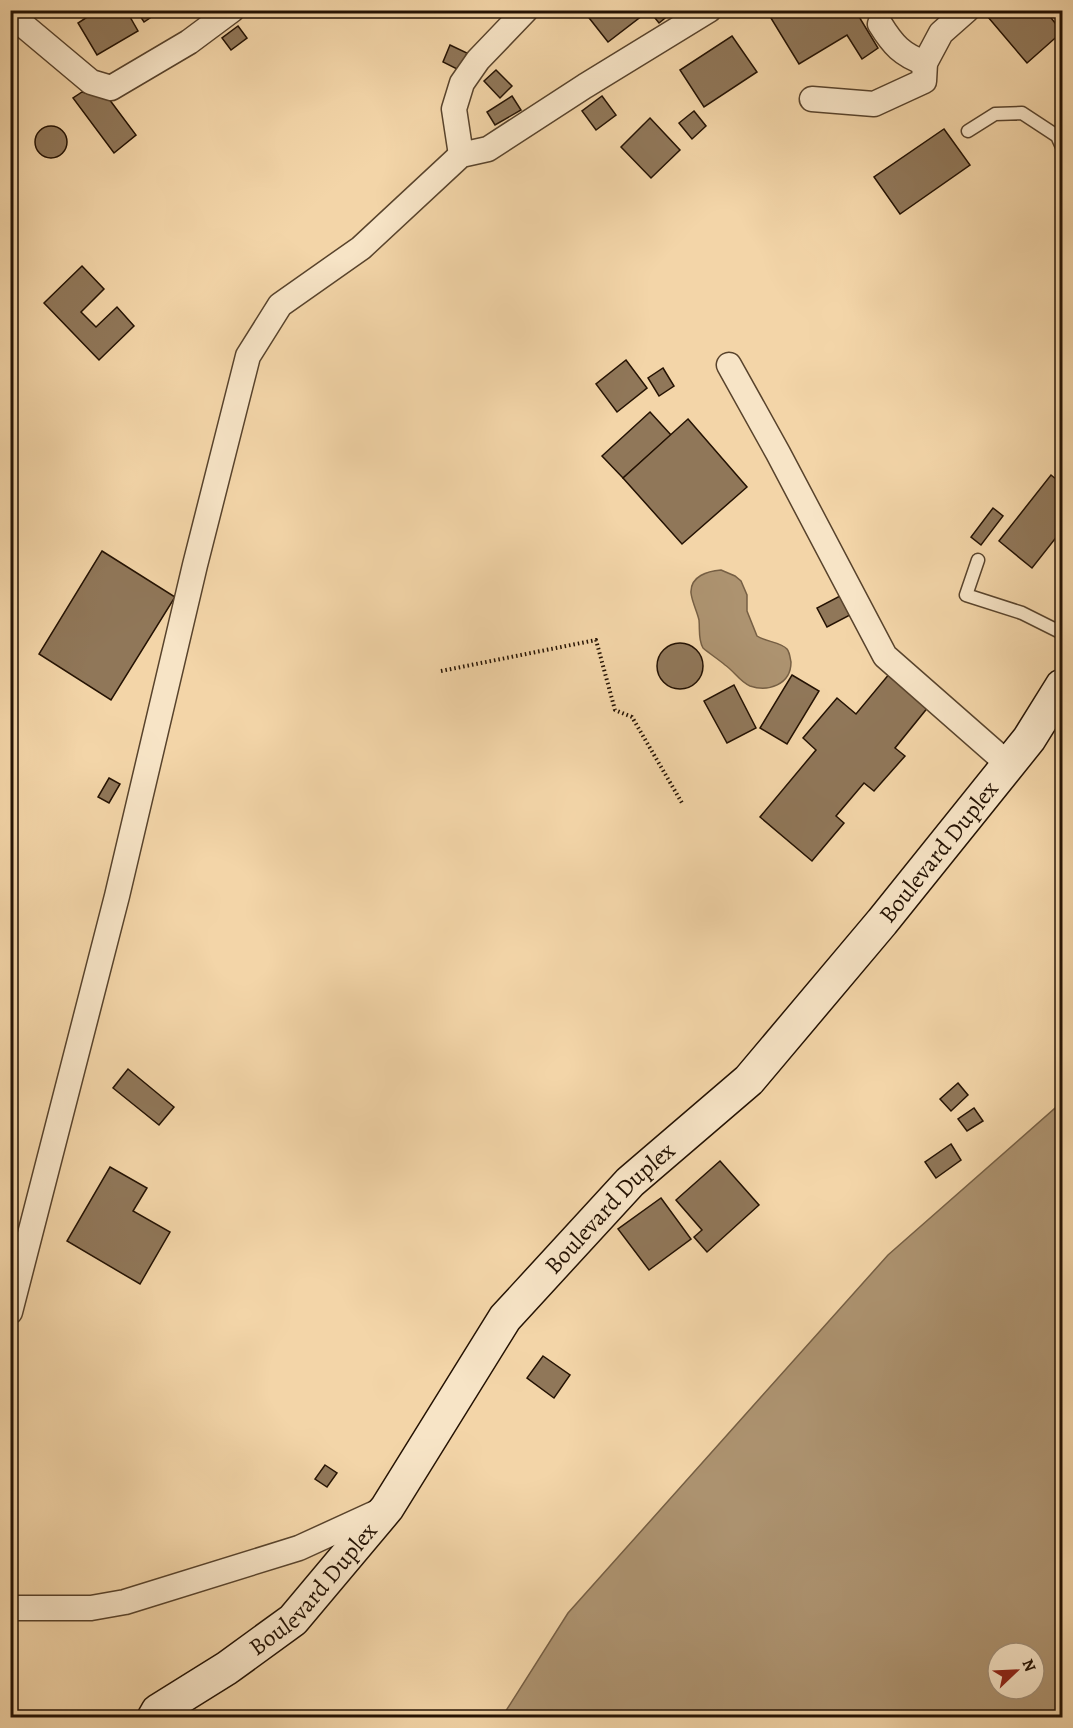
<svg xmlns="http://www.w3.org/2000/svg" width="1073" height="1728" viewBox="0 0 1073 1728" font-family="Alegreya,serif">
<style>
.water{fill:#ad9370;stroke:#765f44;stroke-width:1.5;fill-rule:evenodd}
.building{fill:#907759;stroke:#241203;stroke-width:1.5}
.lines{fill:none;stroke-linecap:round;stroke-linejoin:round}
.lane-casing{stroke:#58432c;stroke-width:15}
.street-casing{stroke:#58432c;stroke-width:27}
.secondary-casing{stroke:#241203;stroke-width:36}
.path{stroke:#241203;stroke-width:4;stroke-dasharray:1.5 3;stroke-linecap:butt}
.lane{stroke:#f7e4c6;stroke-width:12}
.street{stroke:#f7e4c6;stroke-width:24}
.secondary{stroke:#f7e4c6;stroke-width:33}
.labels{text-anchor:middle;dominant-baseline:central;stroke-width:6;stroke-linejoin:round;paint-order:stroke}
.street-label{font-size:24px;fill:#241203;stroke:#f7e4c6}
</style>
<rect width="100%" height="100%" fill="#f3d5a8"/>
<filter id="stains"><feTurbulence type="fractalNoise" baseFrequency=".00333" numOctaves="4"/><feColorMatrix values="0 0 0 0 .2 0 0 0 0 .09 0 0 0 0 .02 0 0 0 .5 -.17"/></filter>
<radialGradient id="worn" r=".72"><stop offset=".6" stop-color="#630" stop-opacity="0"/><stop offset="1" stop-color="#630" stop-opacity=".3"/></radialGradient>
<g class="water">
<path d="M 721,570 L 735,576 L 741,581 L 747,595 L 747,611 L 757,636 C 766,642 781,642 787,649 C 790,653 790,658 791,662 C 791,685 768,692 750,686 C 740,682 734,671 725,665 C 718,659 710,654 703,648 C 698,639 700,631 699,620 C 697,611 692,602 691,593 C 690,576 708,571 721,570 Z"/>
<path d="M 1062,1102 L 1062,1717 L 502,1717 L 568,1613 L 888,1255 ZM 998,1653 L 1034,1653 L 1034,1689 L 998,1689 Z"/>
</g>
<g class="building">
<polygon points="98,10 126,10 138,31 97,55 78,23"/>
<polygon points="136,10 162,10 144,22"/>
<polygon points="591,10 639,10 643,15 608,42 586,14"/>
<polygon points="654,10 665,10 669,15 659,23 651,13"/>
<polygon points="766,10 855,10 878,48 862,59 847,35 799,64"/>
<polygon points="982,10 1045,10 1062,32 1027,63"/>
<polygon points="238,26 247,38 231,50 222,38"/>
<polygon points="732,36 757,72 704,107 680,70"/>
<polygon points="450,45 467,53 459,70 443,62"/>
<polygon points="496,70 512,86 500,98 484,81"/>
<polygon points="82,92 109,99 136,135 114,153 73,98"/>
<polygon points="512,96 521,110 495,125 487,112"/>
<polygon points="602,96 616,115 596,130 582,111"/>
<polygon points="694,111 706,126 692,139 679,123"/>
<polygon points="650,118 680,150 651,178 621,147"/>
<circle cx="51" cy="142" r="16"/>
<polygon points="944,129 970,165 900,214 874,177"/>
<polygon points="82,266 104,289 81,312 96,327 117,307 134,326 99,360 44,303"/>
<polygon points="626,360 647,388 617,412 596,384"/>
<polygon points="663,368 674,386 659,396 648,378"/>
<polygon points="650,412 671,435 623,478 602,456"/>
<polygon points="688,419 747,487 682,544 623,478"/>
<polygon points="1051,475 1062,484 1062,530 1032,568 999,541"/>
<polygon points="993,508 1003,516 981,545 971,537"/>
<polygon points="102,551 175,597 111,700 39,654"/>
<polygon points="840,596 850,615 827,627 817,608"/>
<circle cx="680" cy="666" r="23"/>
<polygon points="890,673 929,706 895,748 905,756 874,791 864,783 836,816 844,823 812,861 760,817 816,750 803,738 837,698 856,714"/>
<polygon points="792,675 819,691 787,744 760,728"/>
<polygon points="734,685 756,728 727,743 704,701"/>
<polygon points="109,778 120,784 109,803 98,797"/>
<polygon points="128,1069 174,1107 159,1125 113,1088"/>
<polygon points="958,1083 968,1095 951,1111 940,1099"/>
<polygon points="974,1108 983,1121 967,1131 958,1119"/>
<polygon points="951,1144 961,1160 936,1178 925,1162"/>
<polygon points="720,1161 759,1205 707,1252 694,1237 702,1230 676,1200"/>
<polygon points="110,1167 147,1188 133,1211 170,1232 140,1284 67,1241"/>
<polygon points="661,1198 691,1239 649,1270 618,1229"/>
<polygon points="543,1356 570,1375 554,1398 527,1378"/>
<polygon points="325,1465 337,1473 327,1487 315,1479"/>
</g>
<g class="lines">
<defs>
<g id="lane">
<polyline points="968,131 995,114 1022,113 1057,136 1062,147"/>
<polyline points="978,560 966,595 1022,613 1062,633"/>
</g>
<g id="street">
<polyline points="10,22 23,25 91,82 111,88 189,42 232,10"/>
<path d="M 880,24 C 893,45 902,55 925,63"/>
<polyline points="812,99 874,104 924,81 925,63 941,33 967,10"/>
<polyline points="461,155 454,109 462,83 478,60 526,10"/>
<polyline points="729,365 778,453 885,656 1008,764"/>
<polyline points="10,1312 117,896 195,565 248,356 280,305 361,248 461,155 488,149 585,86 709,10"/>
<polyline points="10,1608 91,1608 125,1602 299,1548 382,1510"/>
</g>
<g id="secondary">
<path id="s1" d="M 154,1718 L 158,1711 L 227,1668 L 293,1620 L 387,1508 L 505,1318 L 630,1182 L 749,1080 L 882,922 L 1029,739 L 1062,686"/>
</g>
</defs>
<use href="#lane" class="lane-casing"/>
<use href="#street" class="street-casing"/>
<use href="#secondary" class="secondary-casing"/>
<polyline class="path" points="441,671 596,640 615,710 632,717 682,803"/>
<use href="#lane" class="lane"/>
<use href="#street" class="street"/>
<use href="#secondary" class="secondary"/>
</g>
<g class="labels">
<g class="street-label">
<text stroke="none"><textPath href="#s1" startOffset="1179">Boulevard Duplex</textPath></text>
<text stroke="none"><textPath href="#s1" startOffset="693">Boulevard Duplex</textPath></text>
<text stroke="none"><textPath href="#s1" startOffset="207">Boulevard Duplex</textPath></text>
</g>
</g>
<rect width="1073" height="1728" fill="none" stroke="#f3d5a8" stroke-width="36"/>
<rect x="12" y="12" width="1049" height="1704" fill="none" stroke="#241203" stroke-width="3"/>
<rect x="18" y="18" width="1037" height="1692" fill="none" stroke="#241203" stroke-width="1.5"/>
<g transform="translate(1016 1671) rotate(67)"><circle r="28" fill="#f7e4c6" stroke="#a39078" stroke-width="1.5"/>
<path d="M0-4.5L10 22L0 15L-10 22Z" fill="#8f2418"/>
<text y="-9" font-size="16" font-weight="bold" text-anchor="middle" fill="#241203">N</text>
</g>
<rect width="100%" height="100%" filter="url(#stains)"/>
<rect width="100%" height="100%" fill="url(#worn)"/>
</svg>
